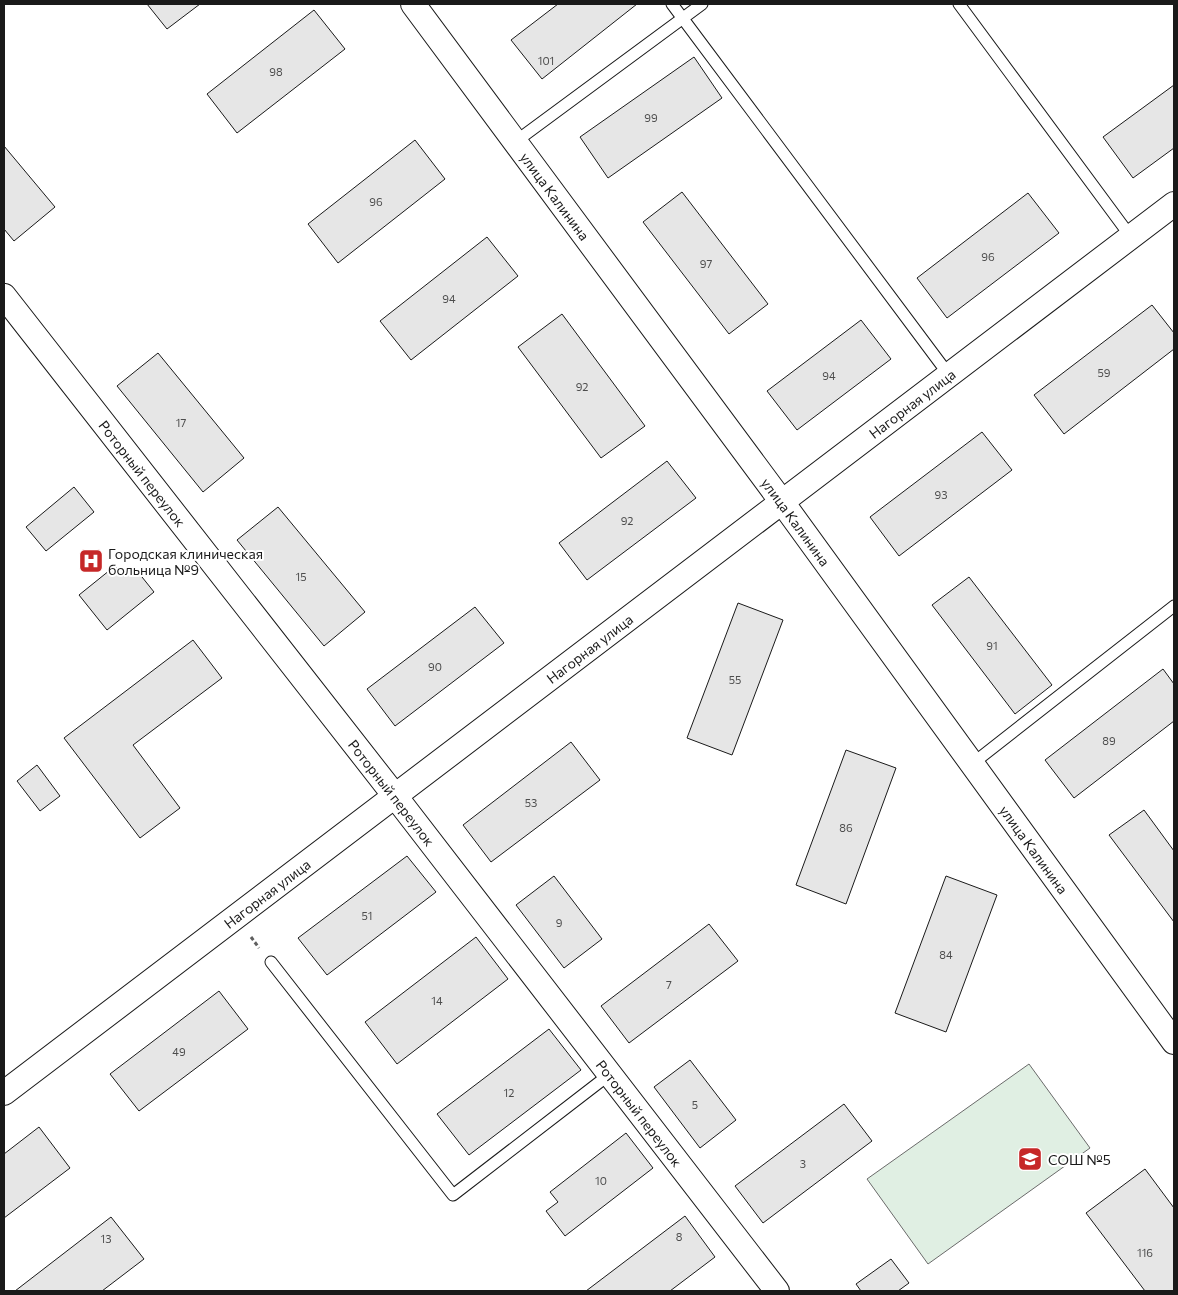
<svg xmlns="http://www.w3.org/2000/svg" width="1178" height="1295" viewBox="0 0 1178 1295" font-family="Commissioner,sans-serif">
<style>
.green{fill:#e0efe3;stroke:#6a6a6a}
.building{fill:#e6e6e6;stroke:#1a1a1a}
.lines{fill:none;stroke-linecap:round;stroke-linejoin:round}
.service-casing{stroke:#1a1a1a;stroke-width:13}
.minor-casing{stroke:#1a1a1a;stroke-width:26}
.path{stroke:#5f5f5f;stroke-width:3;stroke-dasharray:4 2.5;stroke-linecap:butt}
.service{stroke:#fff;stroke-width:11}
.minor{stroke:#fff;stroke-width:24}
.labels{text-anchor:middle;dominant-baseline:central;stroke-width:4;stroke-linejoin:round;paint-order:stroke}
.number-label{font-size:11px;fill:#4d4d4d}
.street-label{font-size:14px;fill:#1a1a1a;stroke:#fff}
.poi-label{font-size:14px;fill:#1a1a1a;stroke:#fff;text-anchor:start}
</style>
<rect width="100%" height="100%" fill="#fff"/>
<polygon class="green" points="1029,1064 1090,1148 928,1264 867,1179"/>
<g class="building">
<polygon points="147,4 200,4 167,29"/>
<polygon points="558,4 637,4 542,79 511,40"/>
<polygon points="314,10 345,49 237,133 207,94"/>
<polygon points="694,57 722,98 608,178 580,137"/>
<polygon points="1174,85 1174,148 1133,178 1103,137"/>
<polygon points="415,140 445,179 338,263 308,224"/>
<polygon points="4,146 55,207 14,241 4,229"/>
<polygon points="682,192 768,304 729,334 643,222"/>
<polygon points="1028,193 1059,233 947,318 917,278"/>
<polygon points="487,237 518,276 411,360 380,321"/>
<polygon points="1152,305 1174,333 1174,349 1064,434 1034,395"/>
<polygon points="562,314 645,426 601,458 518,347"/>
<polygon points="861,320 891,359 797,430 767,391"/>
<polygon points="158,353 244,458 203,492 117,386"/>
<polygon points="982,432 1012,470 899,556 870,517"/>
<polygon points="667,461 696,498 587,580 559,543"/>
<polygon points="74,487 94,512 46,551 26,527"/>
<polygon points="278,507 365,612 324,646 237,540"/>
<polygon points="115,566 123,576 134,567 154,592 107,630 79,595"/>
<polygon points="969,577 1052,685 1015,714 932,605"/>
<polygon points="738,603 783,620 732,755 687,738"/>
<polygon points="475,607 504,643 395,726 367,689"/>
<polygon points="193,640 222,678 133,745 180,808 140,838 64,738"/>
<polygon points="1163,669 1174,684 1174,721 1074,798 1045,760"/>
<polygon points="571,742 600,780 491,862 463,825"/>
<polygon points="846,750 896,768 846,904 796,885"/>
<polygon points="37,765 60,796 40,811 17,781"/>
<polygon points="1144,810 1174,851 1174,922 1109,835"/>
<polygon points="407,856 436,892 327,975 298,938"/>
<polygon points="554,876 602,939 564,968 516,905"/>
<polygon points="946,876 997,895 946,1032 895,1013"/>
<polygon points="709,924 738,961 629,1043 601,1006"/>
<polygon points="476,937 508,979 397,1064 365,1022"/>
<polygon points="219,991 248,1029 139,1111 110,1074"/>
<polygon points="549,1029 581,1070 469,1155 437,1114"/>
<polygon points="690,1060 736,1120 700,1148 654,1087"/>
<polygon points="844,1104 872,1141 763,1223 735,1186"/>
<polygon points="39,1127 70,1168 4,1218 4,1154"/>
<polygon points="626,1133 653,1168 565,1236 546,1211 558,1202 550,1192"/>
<polygon points="1145,1169 1174,1208 1174,1291 1145,1291 1086,1213"/>
<polygon points="685,1216 715,1257 670,1291 586,1291"/>
<polygon points="111,1217 144,1259 102,1291 15,1291"/>
<polygon points="891,1259 909,1283 898,1291 861,1291 856,1284"/>
</g>
<g class="lines">
<defs>
<g id="service">
<polyline points="672,4 949,375"/>
<polyline points="959,4 1131,237"/>
<polyline points="515,142 702,4"/>
<polyline points="972,764 1174,606"/>
<polyline points="271,962 453,1195 610,1074"/>
</g>
<g id="minor">
<path id="s1" d="M 413,4 L 782,502 L 1174,1042"/>
<path id="s2" d="M 4,296 L 395,796 L 777,1291"/>
<path id="s3" d="M 4,1093 L 1174,204"/>
</g>
</defs>
<use href="#service" class="service-casing"/>
<use href="#minor" class="minor-casing"/>
<polyline class="path" points="251,937 259,948"/>
<use href="#service" class="service"/>
<use href="#minor" class="minor"/>
</g>
<defs>
<symbol id="hospital-square" viewBox="-11 -11 22 22"><rect x="-9" y="-9" width="18" height="18" rx="4" fill="#c62828" stroke="#fff"/><path d="M-5-5h3v3.5h4V-5h3V5h-3V1.5h-4V5h-3Z" fill="#fff"/></symbol>
<symbol id="school-square" viewBox="-11 -11 22 22"><rect x="-9" y="-9" width="18" height="18" rx="4" fill="#c62828" stroke="#fff"/><path d="M0-5L7-2L0 1L-7-2ZM-4 1L0 2.5L4 1V4Q0 6-4 4Z" fill="#fff"/></symbol>
</defs>
<g fill-rule="evenodd">
<use href="#hospital-square" x="77" y="547" width="28" height="28"/>
<use href="#school-square" x="1016" y="1145" width="28" height="28"/>
</g>
<g class="labels">
<g class="number-label">
<text x="546" y="60">101</text>
<text x="276" y="71">98</text>
<text x="651" y="117">99</text>
<text x="376" y="201">96</text>
<text x="988" y="256">96</text>
<text x="706" y="263">97</text>
<text x="449" y="298">94</text>
<text x="1104" y="372">59</text>
<text x="829" y="375">94</text>
<text x="582" y="386">92</text>
<text x="181" y="422">17</text>
<text x="941" y="494">93</text>
<text x="627" y="520">92</text>
<text x="301" y="576">15</text>
<text x="992" y="645">91</text>
<text x="435" y="666">90</text>
<text x="735" y="679">55</text>
<text x="1109" y="740">89</text>
<text x="531" y="802">53</text>
<text x="846" y="827">86</text>
<text x="367" y="915">51</text>
<text x="559" y="922">9</text>
<text x="946" y="954">84</text>
<text x="669" y="984">7</text>
<text x="437" y="1000">14</text>
<text x="179" y="1051">49</text>
<text x="509" y="1092">12</text>
<text x="695" y="1104">5</text>
<text x="803" y="1163">3</text>
<text x="601" y="1180">10</text>
<text x="679" y="1236">8</text>
<text x="106" y="1238">13</text>
<text x="1145" y="1252">116</text>
</g>
<g class="street-label">
<text stroke="none"><textPath href="#s1" startOffset="239">улица Калинина</textPath></text>
<text stroke="none"><textPath href="#s3" startOffset="1140">Нагорная улица</textPath></text>
<text stroke="none"><textPath href="#s2" startOffset="225">Роторный переулок</textPath></text>
<text stroke="none"><textPath href="#s1" startOffset="644">улица Калинина</textPath></text>
<text stroke="none"><textPath href="#s3" startOffset="735">Нагорная улица</textPath></text>
<text stroke="none"><textPath href="#s2" startOffset="630">Роторный переулок</textPath></text>
<text stroke="none"><textPath href="#s1" startOffset="1049">улица Калинина</textPath></text>
<text stroke="none"><textPath href="#s3" startOffset="330">Нагорная улица</textPath></text>
<text stroke="none"><textPath href="#s2" startOffset="1035">Роторный переулок</textPath></text>
</g>
<g class="poi-label">
<text x="108" y="553">Городская клиническая<tspan x="108" dy="16">больница №9</tspan></text>
<text x="1048" y="1159">СОШ №5</text>
</g>
</g>
<rect width="1178" height="1295" fill="none" stroke="#1a1a1a" stroke-width="10"/>
</svg>
